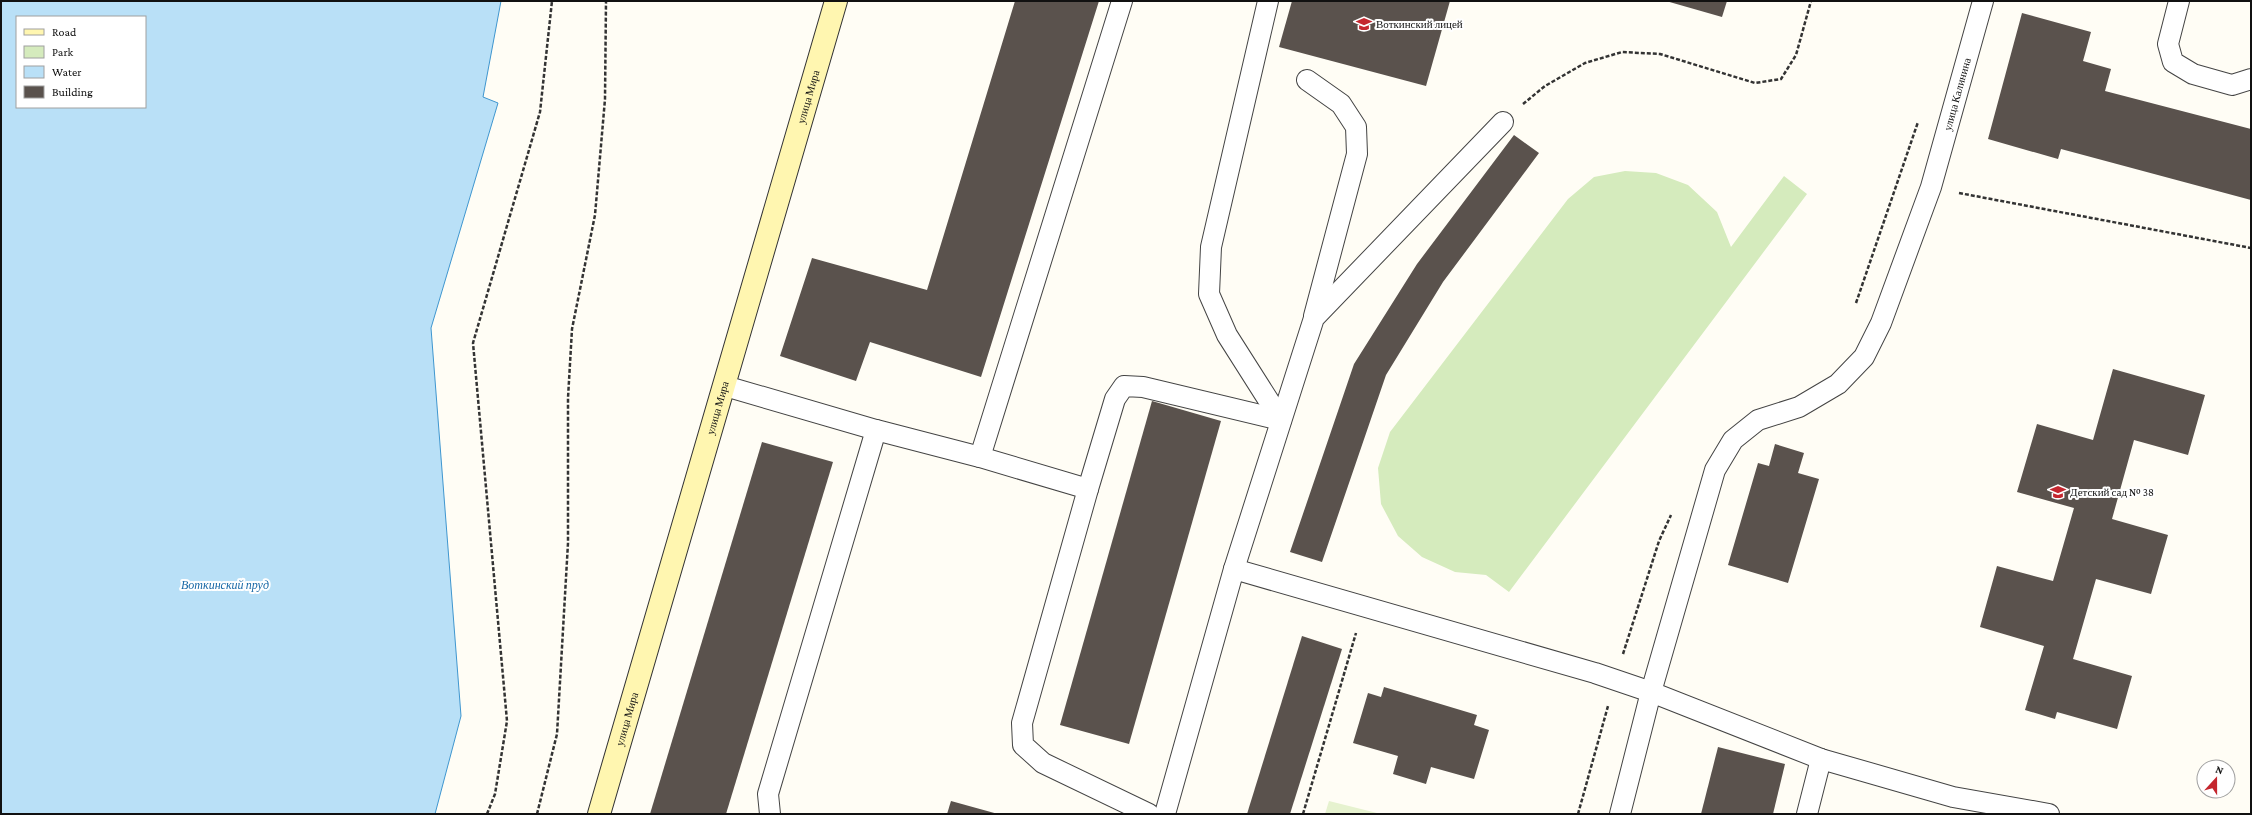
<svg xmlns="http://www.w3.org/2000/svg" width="2252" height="815" viewBox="0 0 2252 815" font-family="'Crimson Pro',serif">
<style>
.green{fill:#d5ebbd}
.pitch{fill:#e6f2cf}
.water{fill:#b9e0f7;stroke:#3f96cf;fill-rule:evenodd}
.building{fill:#5a524d}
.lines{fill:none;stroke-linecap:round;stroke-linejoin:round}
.lane-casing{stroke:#444;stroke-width:22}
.secondary-casing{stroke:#333;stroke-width:24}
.path{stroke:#333;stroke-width:2.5;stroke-dasharray:4 2;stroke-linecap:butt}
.lane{stroke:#fff;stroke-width:20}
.secondary{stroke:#fff6b0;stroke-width:22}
.labels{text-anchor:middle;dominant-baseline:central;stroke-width:4;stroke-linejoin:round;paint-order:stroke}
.poi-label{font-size:11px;fill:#111;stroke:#fff;text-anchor:start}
.street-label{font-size:11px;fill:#111;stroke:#fff}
.water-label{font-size:12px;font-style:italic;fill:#1768a6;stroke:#fff}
</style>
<rect width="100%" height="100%" fill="#fffdf5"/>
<polygon class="green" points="1625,171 1656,173 1688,185 1717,212 1731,247 1784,176 1807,194 1509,592 1486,575 1455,572 1422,557 1398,536 1381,504 1378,468 1390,432 1568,199 1594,177"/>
<polygon class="pitch" points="1329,801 1381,814 1325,814"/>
<path class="water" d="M 1,1 L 501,1 L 483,97 L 498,103 L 431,328 L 461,716 L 435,814 L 1,814 ZM 17,17 L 145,17 L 145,107 L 17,107 Z"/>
<g class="building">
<polygon points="1015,1 1099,1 981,377 870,342 856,381 780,356 812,258 927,290"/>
<polygon points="1292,1 1450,1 1426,86 1279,47"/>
<polygon points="1666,1 1727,1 1722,17"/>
<polygon points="2022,13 2091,32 2083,61 2111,69 2105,91 2251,129 2251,200 2061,149 2058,159 1988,139"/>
<polygon points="1514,135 1539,153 1443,282 1386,375 1322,562 1290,552 1354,364 1417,264"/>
<polygon points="2113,369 2205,395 2188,455 2134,440 2112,519 2168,535 2151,594 2096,579 2073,659 2132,676 2117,729 2057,712 2055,719 2025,710 2044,646 1980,627 1997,566 2053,581 2074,508 2017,492 2037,424 2093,440"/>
<polygon points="1152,401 1221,421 1129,744 1060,725"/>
<polygon points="762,442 833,462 726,814 650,814"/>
<polygon points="1775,444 1804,453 1798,473 1819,479 1788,583 1728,565 1758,463 1769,466"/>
<polygon points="1302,636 1342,649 1290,814 1247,814"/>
<polygon points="1384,687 1477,715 1474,725 1489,730 1474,779 1431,767 1426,784 1393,774 1398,756 1353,743 1368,693 1381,697"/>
<polygon points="1718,747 1785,764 1773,814 1701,814"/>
<polygon points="951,801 998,814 947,814"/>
</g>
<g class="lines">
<defs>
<g id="lane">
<polyline points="1268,1 1211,247 1209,294 1227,335 1281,420"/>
<polyline points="2179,1 2168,44 2173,62 2193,74 2232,85 2251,79"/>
<polyline points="1307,80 1341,104 1356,127 1357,154 1314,316"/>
<polyline points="725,386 876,430 768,794 770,814"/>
<polyline points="876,430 980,457 1088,489 1022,723 1023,745 1043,763 1149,814"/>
<polyline points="980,457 1122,1"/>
<polyline points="1088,489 1115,399 1124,386 1143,387 1281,420"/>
<polyline points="1234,569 1595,673 1651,692 1821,759 1953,797 2049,814"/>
<polyline points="1165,814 1234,569 1314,318 1503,122"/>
<path id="s1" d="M 1620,814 L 1651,692 L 1715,470 L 1733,440 L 1758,420 L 1799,407 L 1838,384 L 1864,357 L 1881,323 L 1931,187 L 1983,1"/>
<polyline points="1807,814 1821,759"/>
</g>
<g id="secondary">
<path id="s2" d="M 599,814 L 836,1"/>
</g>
</defs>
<use href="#lane" class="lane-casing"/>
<use href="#secondary" class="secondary-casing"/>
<g class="path">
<polyline points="1523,104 1545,86 1585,63 1622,52 1660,54 1755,83 1781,79 1796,55 1811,1"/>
<polyline points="1959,193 2251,248"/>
<polyline points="1856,303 1918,122"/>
<polyline points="1623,654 1659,541 1671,515"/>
<polyline points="487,814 495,794 507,721 473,343 540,112 552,1"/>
<polyline points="537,814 557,734 568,543 568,398 572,329 595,215 605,99 606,1"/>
<polyline points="1303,814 1356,633"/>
<polyline points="1578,814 1608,706"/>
</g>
<use href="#lane" class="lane"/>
<use href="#secondary" class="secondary"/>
</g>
<defs>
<symbol id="school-bare" viewBox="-9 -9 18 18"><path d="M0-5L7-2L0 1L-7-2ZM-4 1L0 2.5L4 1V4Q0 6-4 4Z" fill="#c4262e" stroke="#fff" stroke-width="2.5" paint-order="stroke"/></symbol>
</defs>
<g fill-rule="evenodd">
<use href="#school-bare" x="1353" y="13" width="22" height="22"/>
<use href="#school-bare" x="2047" y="481" width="22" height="22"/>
</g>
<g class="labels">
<g class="poi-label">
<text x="1376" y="24">Воткинский лицей</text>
<text x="2070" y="492">Детский сад № 38</text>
</g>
<g class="street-label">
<text stroke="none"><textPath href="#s1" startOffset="829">улица Калинина</textPath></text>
<text stroke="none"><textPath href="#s2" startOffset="747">улица Мира</textPath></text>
<text stroke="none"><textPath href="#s2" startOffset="423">улица Мира</textPath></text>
<text stroke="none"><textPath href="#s2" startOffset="99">улица Мира</textPath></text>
</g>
<g class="water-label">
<text x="225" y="585">Воткинский пруд</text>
</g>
</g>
<rect width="2252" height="815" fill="none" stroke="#111111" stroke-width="4"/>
<rect x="16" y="16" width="130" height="92" fill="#ffffff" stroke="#a0a0a0"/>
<rect x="24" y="29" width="20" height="6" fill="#fff6b0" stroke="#a0a0a0"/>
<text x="52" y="36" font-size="12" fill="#111111">Road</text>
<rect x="24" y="46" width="20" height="12" fill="#d5ebbd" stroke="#a0a0a0"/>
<text x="52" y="56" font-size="12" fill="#111111">Park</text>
<rect x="24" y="66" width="20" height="12" fill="#b9e0f7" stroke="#a0a0a0"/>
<text x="52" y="76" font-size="12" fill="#111111">Water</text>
<rect x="24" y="86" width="20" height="12" fill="#5a524d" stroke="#a0a0a0"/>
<text x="52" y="96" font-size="12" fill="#111111">Building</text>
<g transform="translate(2216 779) rotate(21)"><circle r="19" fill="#ffffff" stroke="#a0a0a0"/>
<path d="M0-3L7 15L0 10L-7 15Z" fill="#c4262e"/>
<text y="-6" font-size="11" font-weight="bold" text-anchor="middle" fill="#111111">N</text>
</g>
</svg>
